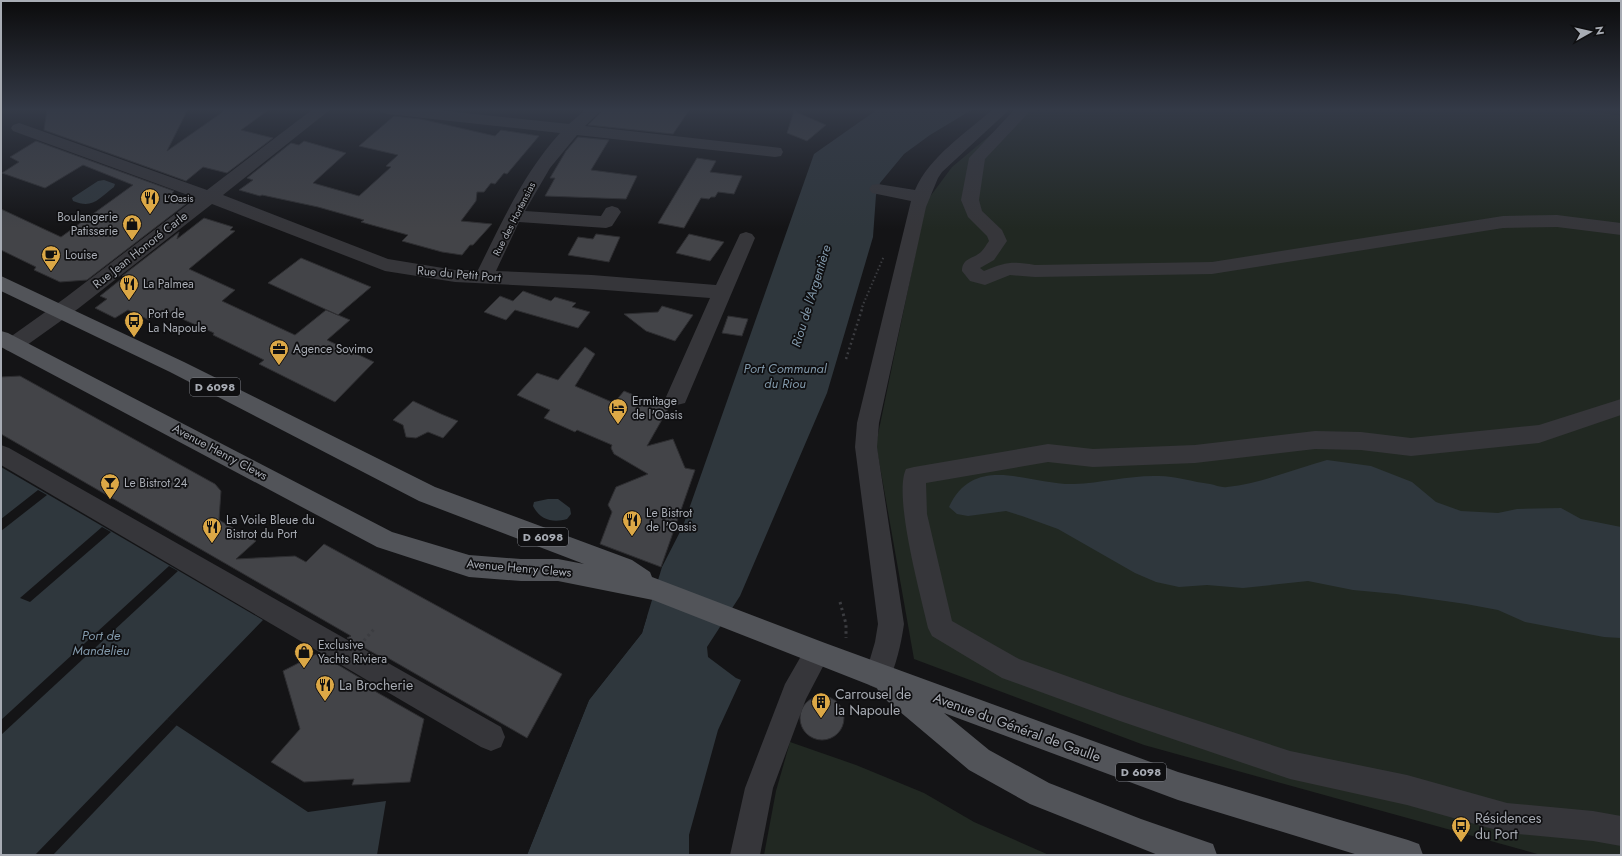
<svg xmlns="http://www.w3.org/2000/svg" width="1622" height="856" viewBox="0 0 1622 856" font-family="Jost,sans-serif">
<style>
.green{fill:#212822}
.water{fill:#2f373d}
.pier{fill:#141416}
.building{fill:#434448;stroke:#2e2e31}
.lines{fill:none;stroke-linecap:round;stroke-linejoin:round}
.path-far2{stroke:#3c3d41;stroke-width:2;stroke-dasharray:1.5 2.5;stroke-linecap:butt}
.path-far1{stroke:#3c3d41;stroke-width:2.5;stroke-dasharray:2 3;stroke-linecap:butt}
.path{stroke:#3c3d41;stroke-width:3;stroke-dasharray:2.5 3.5;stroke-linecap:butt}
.minor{fill:#36363a;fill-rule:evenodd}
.major{fill:#525459;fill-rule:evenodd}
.path-bridge{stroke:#3c3d41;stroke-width:3;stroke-dasharray:2.5 3.5;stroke-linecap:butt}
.labels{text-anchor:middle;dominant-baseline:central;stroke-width:3.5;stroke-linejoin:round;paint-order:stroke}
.far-poi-label{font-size:10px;fill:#a8acb4;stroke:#0f0f11;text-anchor:start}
.far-street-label{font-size:10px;fill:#a8acb4;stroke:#0f0f11}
.shield{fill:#0f0f11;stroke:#7a7d83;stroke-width:1}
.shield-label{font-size:11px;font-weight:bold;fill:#a8acb4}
.poi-label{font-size:12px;fill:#a8acb4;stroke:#0f0f11;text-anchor:start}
.street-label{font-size:12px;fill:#a8acb4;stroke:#0f0f11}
.water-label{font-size:13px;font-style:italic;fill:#8299ab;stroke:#0f0f11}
.near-poi-label{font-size:14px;fill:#a8acb4;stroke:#0f0f11;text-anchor:start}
.near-street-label{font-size:14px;fill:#a8acb4;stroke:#0f0f11}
</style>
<rect width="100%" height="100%" fill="#141416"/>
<g class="green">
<polygon points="1017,109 1576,109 1621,116 1621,855 1541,855 1144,745 914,659 876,444 926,202 952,167 1001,126"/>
<polygon points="790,742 856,765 924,793 974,822 1049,855 764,855 776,791"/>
</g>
<g class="water">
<polygon points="878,109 973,109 930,135 904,154 880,183 876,195 873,237 827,393 740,596 707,647 708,657 736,678 741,680 718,730 689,835 689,855 527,855 589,700 642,633 662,567 683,526 814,154"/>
<path d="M 104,180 L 115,184 L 114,187 C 98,199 93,209 73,201 L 72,198 L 98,181 Z"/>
<path d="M 1327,460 L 1371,466 L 1412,482 L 1436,502 L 1461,511 L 1498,513 L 1517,509 L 1561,508 L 1581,519 L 1621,527 L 1621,638 L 1604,637 L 1525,622 L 1498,610 L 1466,604 L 1396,594 L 1353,590 L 1308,581 L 1243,588 L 1207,585 L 1179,587 L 1156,582 L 1135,573 L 1058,529 L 1022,516 L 1006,511 L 968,516 L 957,514 L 949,507 C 975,452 1029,485 1074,484 C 1102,483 1130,475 1159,476 C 1175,476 1193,482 1210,484 C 1215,485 1222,488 1227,487 C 1262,483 1294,469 1327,460 Z"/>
<polygon points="1,467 263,620 167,719 308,812 386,801 377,855 1,855"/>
<path d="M 548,499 L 558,499 L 570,508 L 571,514 L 567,519 C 553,523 540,520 533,506 L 534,502 Z"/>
</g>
<g class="pier">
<polygon points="38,490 47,495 1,531 1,519"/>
<polygon points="102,527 111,532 30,602 20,598"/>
<polygon points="169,566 178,571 1,735 1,720"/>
<polygon points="645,616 647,616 642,633 589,700 527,855 525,855 587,699 641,632"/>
<polygon points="167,719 177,725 53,855 35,855"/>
</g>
<g class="building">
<polygon points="47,109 188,109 167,151 227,109 270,109 241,130 273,138 227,173 203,167 186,181 44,130"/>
<polygon points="604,109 690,109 673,134 588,125"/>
<polygon points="794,111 826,125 807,141 787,133"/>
<polygon points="394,116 421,119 495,136 501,130 539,136 507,174 504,173 495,184 491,183 484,192 477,192 476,201 461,221 492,224 473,245 470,245 462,255 442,252 402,241 408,235 361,222 364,220 318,207 262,195 260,196 239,190 253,180 247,178 291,143 299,145 304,141 346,153 313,183 359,196 391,167 386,166 398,155 359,146"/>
<polygon points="578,137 609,140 591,170 637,176 626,199 545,196 555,178 550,178 566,151"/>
<polygon points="36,141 174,191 172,193 187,199 186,204 87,280 60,282 34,270 36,267 1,250 1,209 61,237 133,185 83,165 45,188 2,173 19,162 10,157"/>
<polygon points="697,158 716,161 710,172 742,176 734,194 718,192 715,197 711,197 709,199 701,198 684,228 658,223"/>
<polygon points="204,218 233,227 230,230 235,231 189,269 235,290 222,301 295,335 326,310 350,320 327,340 374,362 335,402 259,364 264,360 213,335 214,333 162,310 149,320 128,310 115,318 95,308 107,299 100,296 125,276 122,276 179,232 177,239"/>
<polygon points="596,234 620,237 609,262 568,255 578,237 593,239"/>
<polygon points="689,234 724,242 710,261 676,253"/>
<polygon points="301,258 371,287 338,315 268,283"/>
<polygon points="523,291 551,301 555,297 576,303 572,307 590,312 578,328 515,310 506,320 484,312 500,296 513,301"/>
<polygon points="662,306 693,315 675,341 646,331 624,314 658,312"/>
<polygon points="728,316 748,319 742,336 722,333"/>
<polygon points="585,347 595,354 575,386 614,403 624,391 668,409 647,446 673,439 685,468 695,470 661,567 600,544 612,512 608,505 616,487 648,474 614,454 611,448 612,445 577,430 575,432 544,418 550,410 517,395 537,373 558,380"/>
<polygon points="20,376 215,484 221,491 219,520 256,541 236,559 295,556 306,562 324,544 562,674 527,738 388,658 386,660 347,638 351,636 1,434 1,377"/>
<polygon points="413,401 441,414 458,421 443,438 428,432 416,438 406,437 403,425 393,420"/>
<polygon points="318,653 367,682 364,685 424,719 410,782 352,785 354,779 304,782 271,762 300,729 283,671"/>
<circle cx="822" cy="718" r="22"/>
</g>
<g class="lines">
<polyline class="path-far2" points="862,307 884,256"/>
<polyline class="path-far1" points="846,359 863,306"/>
<polyline class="path" points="840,602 846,624 846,638"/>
<g class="minor">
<path d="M 313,109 L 331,109 L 223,195 L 388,259 L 455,270 L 478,270 C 502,222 523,174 560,133 L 387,114 L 381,112 L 379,109 L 427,109 L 569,124 L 586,109 L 603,109 L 585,126 L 781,148 L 783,152 L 781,156 L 775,157 L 577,135 L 550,168 L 525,211 L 601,216 L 606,208 L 612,206 L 618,208 L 621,212 L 612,226 L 606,228 L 519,222 L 496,271 L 592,275 L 716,285 L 740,234 L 746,232 L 752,234 L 755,238 L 685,403 L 677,405 L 669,403 L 666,397 L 710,298 L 592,289 L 455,282 L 385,271 L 212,204 L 79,308 L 20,350 L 13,352 L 6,350 L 3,345 L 6,340 L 65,298 L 196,198 L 13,131 L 11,128 L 13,125 L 19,123 L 25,125 L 207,190 Z"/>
<path d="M 993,109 L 1010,109 L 942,172 L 938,178 L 926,207 L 879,423 L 877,447 L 904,624 C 901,645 896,666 887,685 L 878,689 L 869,685 L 865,676 L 875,642 L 878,624 L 855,447 L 857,423 L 911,201 L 872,193 L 869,189 L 872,185 L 878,184 L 915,190 C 929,157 966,133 993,109 Z"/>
<path d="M 1015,109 L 1032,109 L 985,159 L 979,200 L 982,211 L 1002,230 L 1007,241 L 994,260 L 980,268 L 984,271 C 1006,262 1012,261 1035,265 L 1212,262 L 1503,216 L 1557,215 L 1621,223 L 1621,235 L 1557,227 L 1503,228 L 1212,274 L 1035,277 L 1010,275 L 985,285 L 970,281 L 962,271 C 962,258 973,259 981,252 C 984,249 986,245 989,241 L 987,236 L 968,217 L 961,200 L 969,158 Z"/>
<path d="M 1621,399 L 1621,415 L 1539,443 L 1411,456 L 1361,450 L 1315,449 L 1195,463 L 1093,467 L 1048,462 L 926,483 L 927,514 L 952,621 L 1019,659 L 1120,695 L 1290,751 L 1407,775 L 1507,803 L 1593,811 L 1621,816 L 1621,846 L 1593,841 L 1507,833 L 1407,805 L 1290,779 L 1120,721 L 1002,678 L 932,636 L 928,628 C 921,596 893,496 906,469 L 914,467 L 1048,444 L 1093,449 L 1195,445 L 1315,431 L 1361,432 L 1411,438 L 1539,425 Z"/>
<polygon points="1,445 9,448 501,727 505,737 501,747 491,751 481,747 1,465"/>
<polygon points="817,641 826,644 830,653 806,699 773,788 760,855 730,855 745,788 785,684 808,644"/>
</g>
<polygon class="major" points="1,276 184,362 435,487 632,560 650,572 652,577 825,643 1178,772 1408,840 1419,844 1423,855 1358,855 1178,800 944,713 989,750 1049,783 1141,819 1213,844 1217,855 1158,855 1030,804 969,770 880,695 877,688 653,600 558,581 521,581 469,577 377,547 1,347 1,331 8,333 392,532 469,555 521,559 558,559 584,564 419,501 170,372 1,291"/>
<polyline class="path-bridge" points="344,663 375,628"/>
</g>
<linearGradient id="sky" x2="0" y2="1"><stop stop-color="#0b0b0c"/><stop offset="0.48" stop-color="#343a47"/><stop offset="1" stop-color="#343a47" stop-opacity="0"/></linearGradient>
<rect width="1622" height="229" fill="url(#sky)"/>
<defs>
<symbol id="restaurant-pin" viewBox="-11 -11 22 30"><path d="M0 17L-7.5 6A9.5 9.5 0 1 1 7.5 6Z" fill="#dca846" stroke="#0f0f11"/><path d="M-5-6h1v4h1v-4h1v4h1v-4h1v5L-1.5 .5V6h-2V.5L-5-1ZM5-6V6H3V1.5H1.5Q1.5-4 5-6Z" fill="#111"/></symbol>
<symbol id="shop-pin" viewBox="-11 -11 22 30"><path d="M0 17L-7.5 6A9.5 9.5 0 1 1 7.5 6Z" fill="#dca846" stroke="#0f0f11"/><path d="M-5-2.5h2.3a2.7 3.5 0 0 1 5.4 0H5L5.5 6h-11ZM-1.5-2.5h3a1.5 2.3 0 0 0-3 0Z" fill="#111"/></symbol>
<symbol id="cafe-pin" viewBox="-11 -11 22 30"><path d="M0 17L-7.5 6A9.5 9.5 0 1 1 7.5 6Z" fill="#dca846" stroke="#0f0f11"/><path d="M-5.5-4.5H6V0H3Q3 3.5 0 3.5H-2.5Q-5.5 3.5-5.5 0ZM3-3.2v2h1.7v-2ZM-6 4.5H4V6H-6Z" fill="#111"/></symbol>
<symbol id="bus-pin" viewBox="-11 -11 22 30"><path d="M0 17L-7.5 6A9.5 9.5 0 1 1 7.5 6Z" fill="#dca846" stroke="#0f0f11"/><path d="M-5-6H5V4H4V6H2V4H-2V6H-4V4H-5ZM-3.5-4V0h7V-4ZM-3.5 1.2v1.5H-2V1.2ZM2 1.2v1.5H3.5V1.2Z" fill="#111"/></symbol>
<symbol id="office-pin" viewBox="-11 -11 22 30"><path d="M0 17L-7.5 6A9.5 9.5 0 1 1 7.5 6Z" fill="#dca846" stroke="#0f0f11"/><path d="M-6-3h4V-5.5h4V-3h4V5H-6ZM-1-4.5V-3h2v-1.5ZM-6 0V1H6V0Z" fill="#111"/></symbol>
<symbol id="hotel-pin" viewBox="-11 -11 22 30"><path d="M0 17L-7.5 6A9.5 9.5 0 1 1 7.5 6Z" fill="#dca846" stroke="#0f0f11"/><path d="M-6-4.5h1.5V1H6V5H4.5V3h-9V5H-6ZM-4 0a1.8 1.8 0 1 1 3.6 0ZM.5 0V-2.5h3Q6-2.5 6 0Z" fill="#111"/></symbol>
<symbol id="bar-pin" viewBox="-11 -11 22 30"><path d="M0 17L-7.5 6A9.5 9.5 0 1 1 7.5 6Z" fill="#dca846" stroke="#0f0f11"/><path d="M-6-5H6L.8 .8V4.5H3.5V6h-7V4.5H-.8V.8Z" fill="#111"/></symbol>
<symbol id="building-pin" viewBox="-11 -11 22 30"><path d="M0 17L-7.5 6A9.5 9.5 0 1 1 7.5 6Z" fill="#dca846" stroke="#0f0f11"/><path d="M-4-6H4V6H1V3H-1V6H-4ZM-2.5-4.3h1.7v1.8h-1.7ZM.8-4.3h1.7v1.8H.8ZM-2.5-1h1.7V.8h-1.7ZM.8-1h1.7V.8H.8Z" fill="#111"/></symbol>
</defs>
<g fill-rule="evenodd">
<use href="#restaurant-pin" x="139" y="187" width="22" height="30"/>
<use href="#shop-pin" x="121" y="213" width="22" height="30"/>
<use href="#cafe-pin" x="40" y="244" width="22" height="30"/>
<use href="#restaurant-pin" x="118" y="273" width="22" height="30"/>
<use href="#bus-pin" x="123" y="310" width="22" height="30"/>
<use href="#office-pin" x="268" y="338" width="22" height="30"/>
<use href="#hotel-pin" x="607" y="397" width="22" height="30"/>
<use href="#bar-pin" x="99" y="472" width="22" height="30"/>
<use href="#restaurant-pin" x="621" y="509" width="22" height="30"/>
<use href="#restaurant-pin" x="201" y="516" width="22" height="30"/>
<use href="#shop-pin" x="293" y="641" width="22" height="30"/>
<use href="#restaurant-pin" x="314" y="674" width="22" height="30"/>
<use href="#building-pin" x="810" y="691" width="22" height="30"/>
<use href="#bus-pin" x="1450" y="815" width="22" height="30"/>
</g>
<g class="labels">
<g class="far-poi-label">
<text x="164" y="198">L'Oasis</text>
</g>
<g class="far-street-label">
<text transform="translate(514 219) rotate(-63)">Rue des Hortensias</text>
</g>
<g class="shield">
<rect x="190" y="378" width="50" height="18" rx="3"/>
<rect x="518" y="528" width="50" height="18" rx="3"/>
<rect x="1116" y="763" width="50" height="18" rx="3"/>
</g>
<g class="shield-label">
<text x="215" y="387">D 6098</text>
<text x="543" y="537">D 6098</text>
<text x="1141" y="772">D 6098</text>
</g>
<g class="poi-label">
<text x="118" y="217" text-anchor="end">Boulangerie<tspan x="118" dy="14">Patisserie</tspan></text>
<text x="65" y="255">Louise</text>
<text x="143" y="284">La Palmea</text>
<text x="148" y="314">Port de<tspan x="148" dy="14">La Napoule</tspan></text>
<text x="293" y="349">Agence Sovimo</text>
<text x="632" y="401">Ermitage<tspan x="632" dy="14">de l'Oasis</tspan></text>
<text x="124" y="483">Le Bistrot 24</text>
<text x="646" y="513">Le Bistrot<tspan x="646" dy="14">de l'Oasis</tspan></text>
<text x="226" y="520">La Voile Bleue du<tspan x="226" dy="14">Bistrot du Port</tspan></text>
<text x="318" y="645">Exclusive<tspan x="318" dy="14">Yachts Riviera</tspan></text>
</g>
<g class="street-label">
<text transform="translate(140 250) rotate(-38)">Rue Jean Honoré Carle</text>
<text transform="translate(459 274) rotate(5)">Rue du Petit Port</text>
<text transform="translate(220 452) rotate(28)">Avenue Henry Clews</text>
<text transform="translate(519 568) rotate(5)">Avenue Henry Clews</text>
</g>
<g class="water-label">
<text transform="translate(811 296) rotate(-73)">Riou de l'Argentière</text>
<text x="785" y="368">Port Communal<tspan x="785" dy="15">du Riou</tspan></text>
<text x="101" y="635">Port de<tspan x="101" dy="15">Mandelieu</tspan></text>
</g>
<g class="near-poi-label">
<text x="339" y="685">La Brocherie</text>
<text x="835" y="694">Carrousel de<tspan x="835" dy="16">la Napoule</tspan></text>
<text x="1475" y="818">Résidences<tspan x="1475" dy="16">du Port</tspan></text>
</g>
<g class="near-street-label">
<text transform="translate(1017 727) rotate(20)">Avenue du Général de Gaulle</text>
</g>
</g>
<rect width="1622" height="856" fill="none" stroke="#a8acb4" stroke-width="4"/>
<g transform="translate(1590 32) rotate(82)" stroke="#0f0f11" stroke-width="3" paint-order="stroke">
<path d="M0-3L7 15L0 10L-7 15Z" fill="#a8acb4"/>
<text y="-6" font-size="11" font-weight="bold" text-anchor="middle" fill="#a8acb4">N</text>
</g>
</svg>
